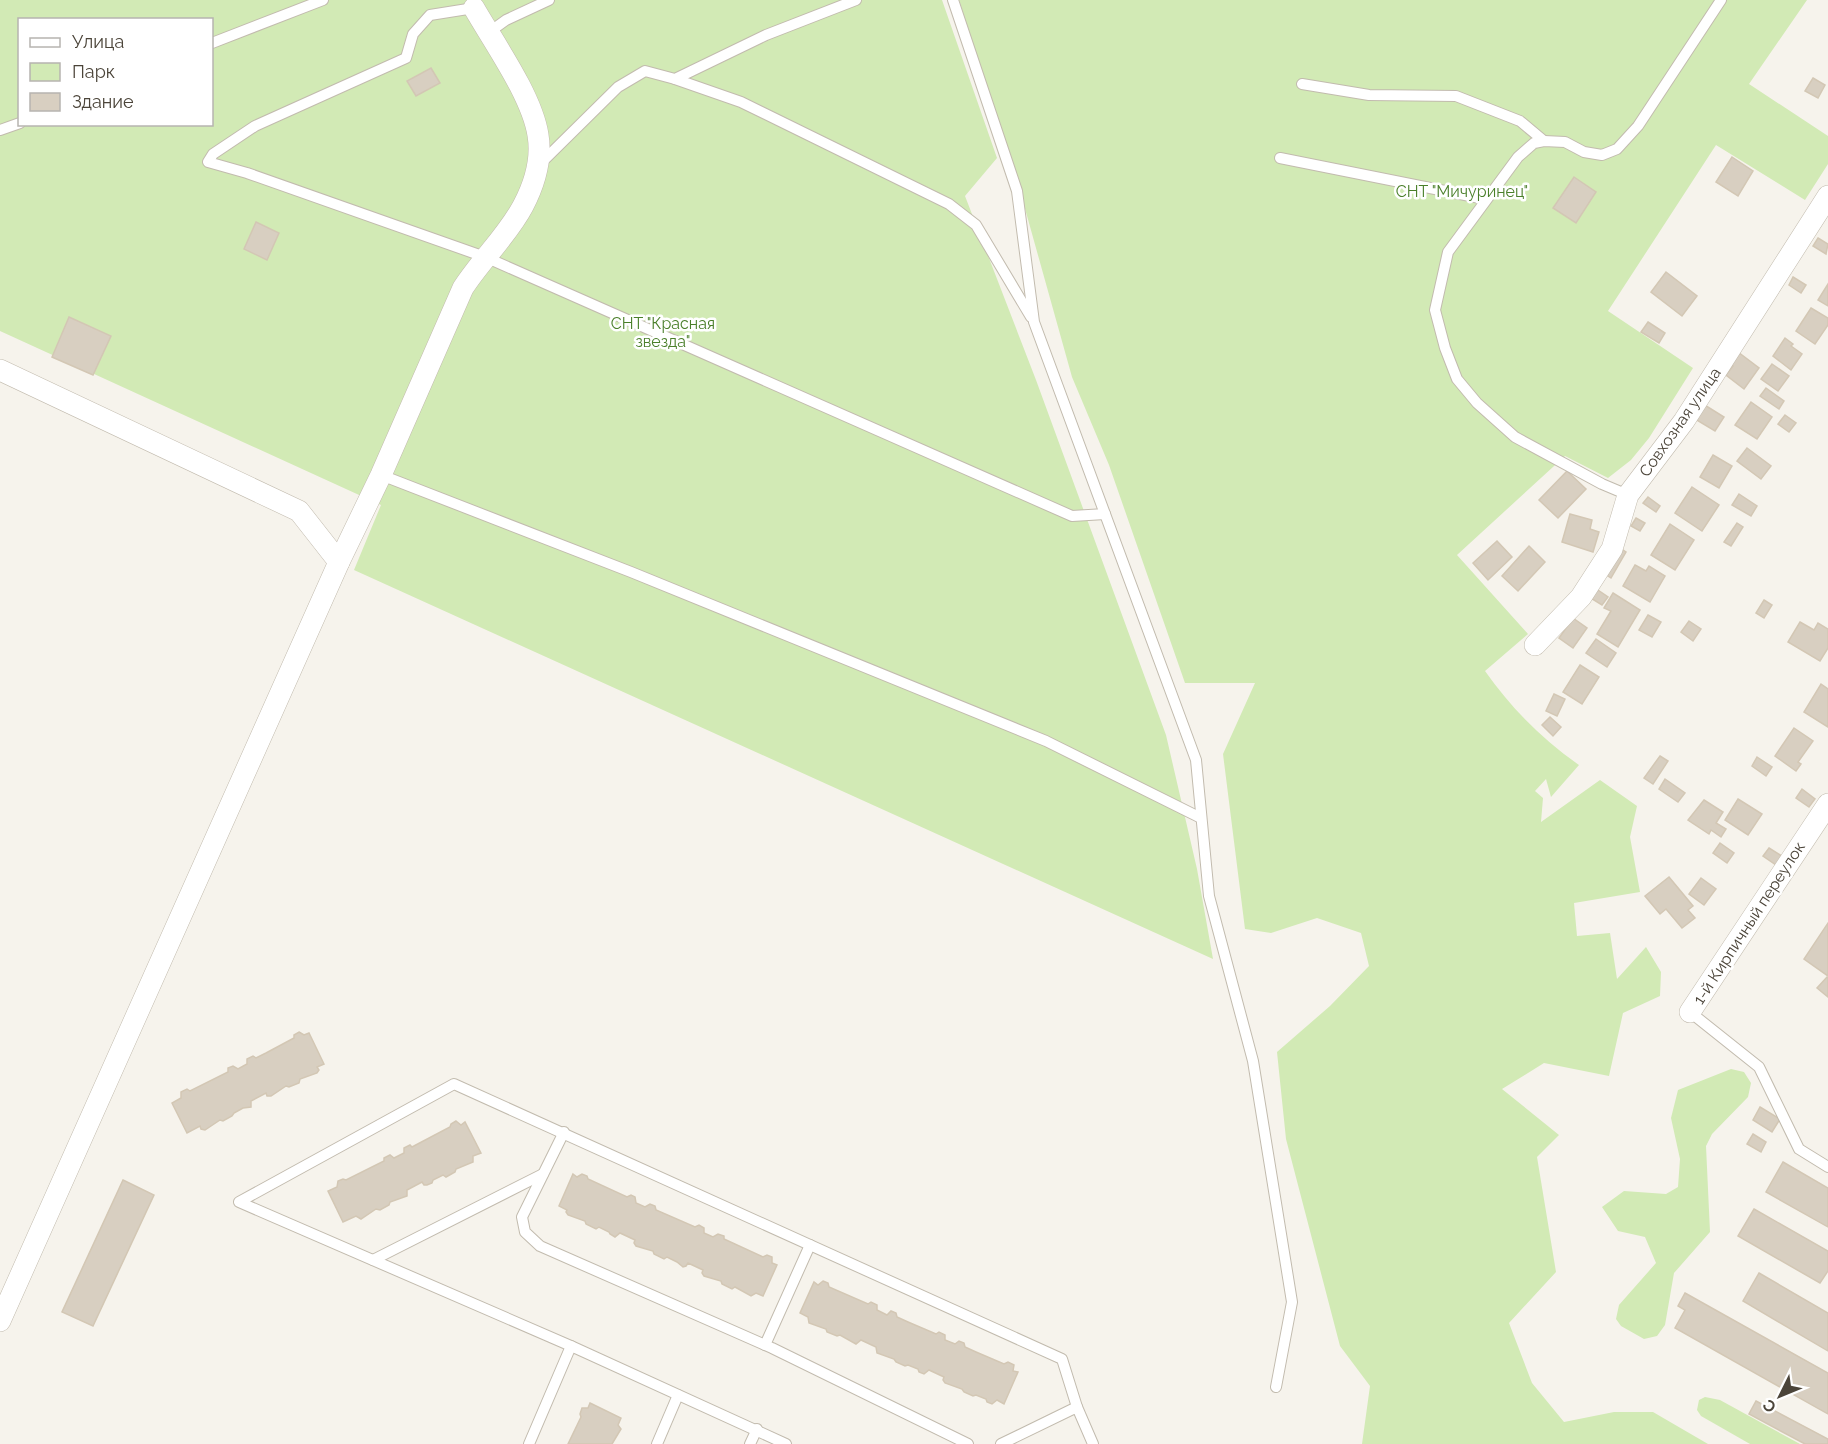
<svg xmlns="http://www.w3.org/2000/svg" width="1828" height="1444" viewBox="0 0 1828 1444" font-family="Raleway,sans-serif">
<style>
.green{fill:#d2eab5;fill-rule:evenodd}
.building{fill:#d8cfc1;stroke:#d3c7b4;stroke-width:1.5}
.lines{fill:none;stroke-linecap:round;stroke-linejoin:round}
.lane-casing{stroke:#c2bbae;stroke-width:12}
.street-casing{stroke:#c2bbae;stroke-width:22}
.lane{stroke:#fff;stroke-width:10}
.street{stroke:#fff;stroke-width:21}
.labels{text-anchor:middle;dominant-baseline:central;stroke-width:5;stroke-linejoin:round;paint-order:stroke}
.park-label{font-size:16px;fill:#4a7f2a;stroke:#fff}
.street-label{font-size:16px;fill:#4b4439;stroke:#fff}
</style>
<rect width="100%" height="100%" fill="#f6f3ec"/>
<g class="green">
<path d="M 0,0 L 942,0 L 997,158 L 965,196 L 1036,380 L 1166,735 L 1197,869 L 1213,959 L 354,570 L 381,505 L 0,331 ZM 20,20 L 212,20 L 212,124 L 20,124 Z"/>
<path d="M 959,0 L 1807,0 L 1749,84 L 1828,136 L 1828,164 L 1805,200 L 1716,145 L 1608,311 L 1693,368 L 1649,438 L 1631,460 L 1608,478 L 1565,456 L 1457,555 L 1528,634 L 1485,671 C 1511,708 1542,739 1579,765 L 1551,797 L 1546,779 L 1535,791 L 1543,798 L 1541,822 L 1600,780 L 1637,806 L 1630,837 L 1640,892 L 1574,903 L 1577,936 L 1610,933 L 1617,979 L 1646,947 L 1661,972 L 1660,996 L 1623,1013 L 1609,1076 L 1544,1063 L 1502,1089 L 1559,1135 L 1537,1157 L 1556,1272 L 1509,1323 L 1532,1383 L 1564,1422 L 1614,1412 L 1653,1412 L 1708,1444 L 1362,1444 L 1370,1386 L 1340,1346 L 1286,1139 L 1277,1052 L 1330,1006 L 1369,966 L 1361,933 L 1317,918 L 1271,933 L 1245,929 L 1223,754 L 1255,683 L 1185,683 L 1109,465 L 1072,377 L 1017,180 Z"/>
<polygon points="1731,1069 1744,1072 1751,1083 1748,1097 1712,1134 1706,1146 1710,1232 1674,1273 1665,1325 1657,1336 1644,1339 1621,1326 1616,1319 1619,1305 1656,1263 1645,1237 1618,1231 1602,1207 1624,1191 1666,1194 1678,1187 1680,1159 1671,1118 1678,1090"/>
<polygon points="1705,1397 1720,1400 1800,1444 1750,1444 1701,1416 1697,1410 1699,1400"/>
</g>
<g class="building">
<polygon points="431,68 440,83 416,96 407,81"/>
<polygon points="1813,78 1825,85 1818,98 1805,91"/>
<polygon points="1732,157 1753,171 1738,196 1716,182"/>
<polygon points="1574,177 1596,192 1576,223 1553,208"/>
<polygon points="256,222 279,233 267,260 244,249"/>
<polygon points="1818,238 1828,244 1826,254 1813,246"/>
<polygon points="1666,272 1697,296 1682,316 1651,292"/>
<polygon points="1793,277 1806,285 1801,293 1789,285"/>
<polygon points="1828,284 1828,306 1818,300"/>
<polygon points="1811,308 1828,318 1828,325 1815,344 1796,331"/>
<polygon points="69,317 111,336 93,375 52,357"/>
<polygon points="1648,322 1665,333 1659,343 1641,332"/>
<polygon points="1785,338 1793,344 1791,346 1802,354 1791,370 1773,356"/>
<polygon points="1738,352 1759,368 1744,389 1726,375 1733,366 1729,364"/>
<polygon points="1772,364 1789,376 1778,391 1761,379"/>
<polygon points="1766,388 1784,401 1779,409 1760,396"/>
<polygon points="1751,402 1772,417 1757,439 1735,425"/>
<polygon points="1703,404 1724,417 1715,431 1695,419"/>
<polygon points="1785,415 1796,423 1789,432 1778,424"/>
<polygon points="1747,448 1771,466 1761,479 1737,461"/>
<polygon points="1713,455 1732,466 1719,488 1700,477"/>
<polygon points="1567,471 1586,489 1558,518 1539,500"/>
<polygon points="1692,487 1719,505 1702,531 1675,513"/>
<polygon points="1739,494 1757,506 1751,516 1732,505"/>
<polygon points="1648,497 1660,506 1656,512 1643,503"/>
<polygon points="1570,514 1592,520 1590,529 1599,532 1593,552 1562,542"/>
<polygon points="1636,518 1645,523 1640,531 1631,526"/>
<polygon points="1737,523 1743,527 1731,546 1724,542"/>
<polygon points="1670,524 1694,540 1675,570 1651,555"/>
<polygon points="1497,541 1512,557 1488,580 1473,563"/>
<polygon points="1529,546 1545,562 1518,591 1502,576"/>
<polygon points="1620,548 1626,552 1611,578 1605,574"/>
<polygon points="1635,565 1646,571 1649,566 1665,576 1650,602 1623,586"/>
<polygon points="1595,588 1608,597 1602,605 1589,597"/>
<polygon points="1613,593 1640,610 1618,647 1597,634 1611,611 1604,608"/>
<polygon points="1764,600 1772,605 1764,618 1756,613"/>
<polygon points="1648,615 1661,622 1652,637 1639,630"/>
<polygon points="1573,618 1587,628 1573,648 1559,638"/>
<polygon points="1689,621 1701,629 1693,641 1681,632"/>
<polygon points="1800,622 1814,630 1818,623 1828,629 1828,648 1820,661 1788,642"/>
<polygon points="1596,639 1616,653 1607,667 1586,653"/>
<polygon points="1580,665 1599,677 1582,704 1563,692"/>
<polygon points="1821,684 1828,689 1828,727 1804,712"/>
<polygon points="1554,694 1565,699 1557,716 1546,711"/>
<polygon points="1550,717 1561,727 1553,736 1542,725"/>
<polygon points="1794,728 1813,741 1798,762 1801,764 1796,771 1775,756"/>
<polygon points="1660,756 1668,761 1653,784 1644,778"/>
<polygon points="1757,757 1772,767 1766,776 1752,766"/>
<polygon points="1665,779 1685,793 1678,802 1659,789"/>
<polygon points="1802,789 1815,799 1809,807 1796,798"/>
<polygon points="1738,799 1762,814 1748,835 1725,820"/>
<polygon points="1704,800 1723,812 1716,823 1726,829 1721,837 1711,830 1709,834 1688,820"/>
<polygon points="1720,843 1734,853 1727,863 1713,853"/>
<polygon points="1769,848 1782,856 1776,865 1763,856"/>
<polygon points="1669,877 1693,906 1688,910 1695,918 1682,928 1666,909 1660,914 1645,896"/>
<polygon points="1701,878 1716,889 1704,905 1689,894"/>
<polygon points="1828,923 1828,976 1804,959"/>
<polygon points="1827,977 1828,978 1828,997 1817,988"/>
<polygon points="299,1032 304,1035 309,1033 324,1064 317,1067 319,1070 317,1073 300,1079 299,1083 289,1087 286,1086 271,1096 267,1096 266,1093 251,1101 251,1107 243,1108 234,1113 232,1116 223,1121 220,1120 205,1130 201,1129 200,1126 187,1133 172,1103 181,1098 181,1092 187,1089 190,1091 228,1072 228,1068 233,1066 238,1069 247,1064 247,1059 253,1056 256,1058 266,1053 294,1038 294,1035"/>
<polygon points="1760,1107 1780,1119 1772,1132 1753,1120"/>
<polygon points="456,1121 461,1125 465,1122 481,1153 473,1156 473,1162 456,1169 455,1172 446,1177 443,1175 433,1180 432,1183 427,1185 424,1185 422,1182 407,1190 407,1196 390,1202 389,1205 380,1210 376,1209 361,1219 356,1216 343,1222 328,1191 337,1187 338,1181 343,1179 346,1180 384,1161 384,1158 390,1155 394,1158 404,1153 404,1148 410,1145 412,1147 450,1127 451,1124"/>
<polygon points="1753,1134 1766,1142 1761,1152 1747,1144"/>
<polygon points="1783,1162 1828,1188 1828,1227 1766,1192"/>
<polygon points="573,1174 577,1177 582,1174 587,1176 588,1179 627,1197 631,1195 635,1197 636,1203 645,1207 650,1204 655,1206 656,1210 695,1227 699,1225 704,1228 704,1233 713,1237 718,1234 724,1236 724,1239 763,1257 767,1255 772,1257 772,1263 777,1265 763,1296 756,1293 751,1296 735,1287 732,1289 722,1284 721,1281 704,1276 702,1273 703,1270 688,1263 686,1266 683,1267 677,1262 667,1257 664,1259 654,1254 653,1251 636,1246 634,1243 635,1240 620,1233 615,1237 610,1234 609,1232 599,1227 596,1229 586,1224 585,1221 568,1215 566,1212 567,1210 559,1206"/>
<polygon points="123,1180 154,1195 93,1326 62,1312"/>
<polygon points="1754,1209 1828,1251 1828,1271 1820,1283 1738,1236"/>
<polygon points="1759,1273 1828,1313 1828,1351 1743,1301"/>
<polygon points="823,1281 828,1283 829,1287 868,1304 871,1302 877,1305 877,1310 887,1315 891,1311 896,1313 897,1317 908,1322 936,1334 939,1332 945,1335 945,1340 955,1344 959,1341 964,1343 965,1347 976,1352 1004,1364 1008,1362 1014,1365 1013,1371 1018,1372 1004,1404 997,1400 992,1404 987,1402 986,1399 976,1395 973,1396 964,1392 962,1389 945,1383 943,1380 944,1377 929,1370 924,1374 919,1372 918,1369 908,1365 905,1366 896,1362 894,1359 877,1353 876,1347 861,1340 856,1344 840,1335 837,1336 827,1332 826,1329 809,1323 808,1317 800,1313 814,1282 818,1285"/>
<polygon points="1685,1293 1828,1373 1828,1414 1675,1328 1685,1310 1678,1306"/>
<polygon points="1756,1401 1828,1439 1828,1444 1805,1444 1749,1414"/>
<polygon points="590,1403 621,1418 618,1425 621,1429 612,1444 568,1444 581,1417 580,1414 582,1408 588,1408"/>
</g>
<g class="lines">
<defs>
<g id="lane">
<polyline points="953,0 1017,191 1034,322 1196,760 1209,896 1253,1061 1292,1302 1276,1387"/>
<polyline points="474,8 430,15 413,34 406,58 255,126 213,154 208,162 247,173 485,257 1072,516 1105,514"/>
<polyline points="488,33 506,20 549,0"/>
<polyline points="212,43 323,0"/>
<polyline points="675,79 741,102 949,204 976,225 1031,317"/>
<polyline points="1302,84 1369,95 1456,96 1520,121 1544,141"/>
<polyline points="0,130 20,123"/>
<polyline points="1280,158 1485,199"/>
<polyline points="539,165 618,87 645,71 675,79 766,35 856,0"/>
<polyline points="381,475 631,572 1046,741 1201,818"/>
<polyline points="1628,495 1602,484 1515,437 1477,403 1457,379 1445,348 1435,310 1448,252 1518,157 1534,143 1544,141 1565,142 1584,152 1602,155 1617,149 1638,126 1721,0"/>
<polyline points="1690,1012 1759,1067 1799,1149 1828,1167"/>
<polyline points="564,1132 522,1217 525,1232 540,1246 772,1348 968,1444"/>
<polyline points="373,1260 543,1174"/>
<polyline points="765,1345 810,1245"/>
<polyline points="571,1346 239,1202 454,1084 1062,1359 1077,1407"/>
<polyline points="529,1444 571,1346 786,1444"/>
<polyline points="657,1444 678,1395"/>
<polyline points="750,1444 757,1429"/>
<polyline points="1001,1444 1077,1407 1093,1444"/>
</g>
<g id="street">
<polyline points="0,370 299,511 339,562"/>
<polyline points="1535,645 1581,597 1612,549 1628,495 1684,421 1828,196"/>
<polyline points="1690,1012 1828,804"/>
<path d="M 0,1321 L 339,562 L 381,475 L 463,288 C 481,260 507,236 523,206 C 534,185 542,159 538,135 C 532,96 494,43 474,8"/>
</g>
</defs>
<use href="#lane" class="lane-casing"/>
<use href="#street" class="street-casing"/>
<use href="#lane" class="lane"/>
<use href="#street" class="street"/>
</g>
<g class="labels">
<g class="park-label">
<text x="1462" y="191">СНТ "Мичуринец"</text>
<text x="663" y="323">СНТ "Красная<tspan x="663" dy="18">звезда"</tspan></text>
</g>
<g class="street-label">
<text transform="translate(1680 422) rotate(-55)">Совхозная улица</text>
<text transform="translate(1749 923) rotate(-57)">1-й Кирпичный переулок</text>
</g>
</g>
<rect x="18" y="18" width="195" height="108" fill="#ffffff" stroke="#b7b4b0" stroke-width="1.5"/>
<rect x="30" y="38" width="30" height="9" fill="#ffffff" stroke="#b7b4b0" stroke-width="1.5"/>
<text x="72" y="48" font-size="18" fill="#4b4439">Улица</text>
<rect x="30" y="63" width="30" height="18" fill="#d2eab5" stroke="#b7b4b0" stroke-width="1.5"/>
<text x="72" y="78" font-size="18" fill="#4b4439">Парк</text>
<rect x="30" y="93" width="30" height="18" fill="#d8cfc1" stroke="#b7b4b0" stroke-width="1.5"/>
<text x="72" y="108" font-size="18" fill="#4b4439">Здание</text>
<g transform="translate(1780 1396) rotate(227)" stroke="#ffffff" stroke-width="4.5" paint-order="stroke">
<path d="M0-4.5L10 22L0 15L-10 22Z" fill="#4b4439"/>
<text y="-9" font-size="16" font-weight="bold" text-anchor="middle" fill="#4b4439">С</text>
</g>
</svg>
